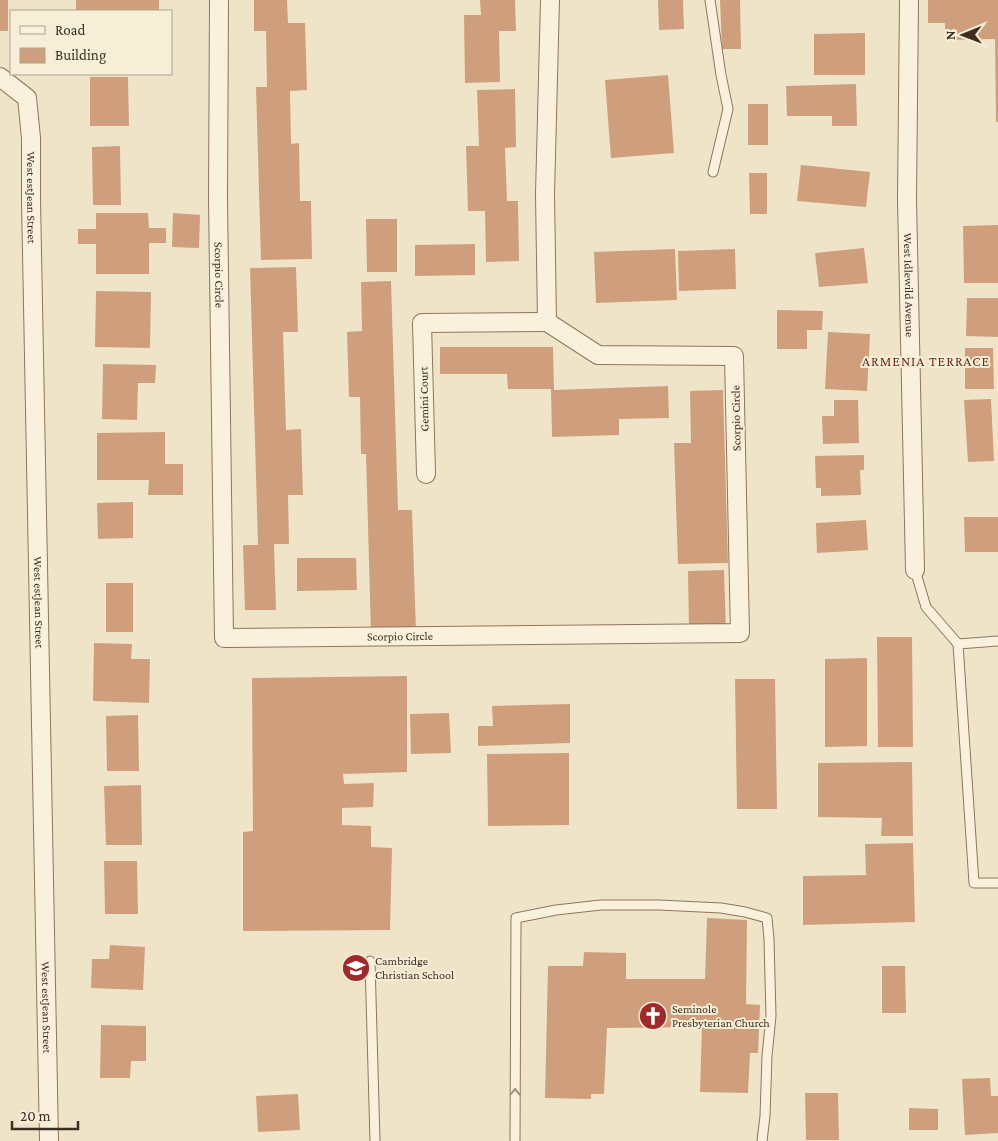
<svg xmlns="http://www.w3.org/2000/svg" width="998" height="1141" viewBox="0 0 998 1141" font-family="'Crimson Pro',serif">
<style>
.building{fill:#cf9f7d}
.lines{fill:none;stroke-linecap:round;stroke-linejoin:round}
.lane-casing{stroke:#8d765c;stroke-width:11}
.street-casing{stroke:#8d765c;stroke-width:20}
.lane{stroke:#faf1dc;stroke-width:9}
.street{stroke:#faf1dc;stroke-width:18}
.oneway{stroke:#9c907e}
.labels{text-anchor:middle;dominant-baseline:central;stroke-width:4;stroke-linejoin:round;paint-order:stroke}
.street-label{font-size:12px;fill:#3d2e20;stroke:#f7eed8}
.poi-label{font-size:12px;fill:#3d2e20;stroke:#f7eed8;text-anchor:start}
.neighbourhood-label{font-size:14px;letter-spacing:1px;fill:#6b2e1e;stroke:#f7eed8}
</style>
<rect width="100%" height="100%" fill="#f0e4c8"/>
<g class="building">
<rect x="0" y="0" width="8" height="31"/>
<rect x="76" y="0" width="83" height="11"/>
<polygon points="254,0 287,0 288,23 305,23 307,90 290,91 291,144 299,143 300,201 311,201 312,259 261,260 256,87 267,87 266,31 254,31"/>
<polygon points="480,0 515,0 516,31 499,31 500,82 465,83 464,15 481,15"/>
<polygon points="658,0 683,0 684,29 659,30"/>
<polygon points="720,0 740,0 741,49 722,49"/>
<polygon points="928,0 998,0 998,122 996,122 995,39 945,40 945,23 928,23"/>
<polygon points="865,33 865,75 814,75 814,34"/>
<polygon points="668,75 674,153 611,158 605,80"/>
<polygon points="90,77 128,77 129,126 90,126"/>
<polygon points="856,84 857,126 832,126 832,116 787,116 786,86"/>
<polygon points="515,89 516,147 505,148 507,201 518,201 519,261 486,262 485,211 468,211 466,146 479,146 477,90"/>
<rect x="748" y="104" width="20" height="41"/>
<polygon points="120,146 121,205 93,205 92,147"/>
<polygon points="801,165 870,172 866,207 797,201"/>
<polygon points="749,173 767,173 767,214 750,214"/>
<polygon points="96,213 148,213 149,228 166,228 166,243 149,243 149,274 96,274 96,244 78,244 78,229 96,229"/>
<polygon points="173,213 200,215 199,248 172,247"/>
<polygon points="366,219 397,219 397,272 367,272"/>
<polygon points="998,225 998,283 964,283 963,226"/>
<polygon points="475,244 475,275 415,276 415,245"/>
<polygon points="864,248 868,283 819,287 815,253"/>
<polygon points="675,249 677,300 596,303 594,252"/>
<polygon points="735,249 736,289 679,291 678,251"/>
<polygon points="296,267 298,332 283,332 286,430 301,429 303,495 288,495 289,544 274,544 276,610 245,610 243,545 258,545 250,268"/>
<polygon points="391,281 398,510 412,510 416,632 371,634 366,454 361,454 360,397 349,397 347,332 362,331 361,282"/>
<polygon points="96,291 151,292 150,348 95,347"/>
<polygon points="967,298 998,298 998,337 966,336"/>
<polygon points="777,310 823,311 822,330 807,330 807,349 777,349"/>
<polygon points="828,332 870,334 867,391 825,389"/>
<polygon points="440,347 553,347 554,390 668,386 669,418 619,419 619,435 552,437 551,389 508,389 507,374 440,374"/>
<polygon points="965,348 993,348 994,389 965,389"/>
<polygon points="103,364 156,365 155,383 138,383 137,420 102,419"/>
<polygon points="723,390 728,563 678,564 674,443 691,443 690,391"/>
<polygon points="991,399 994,461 968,462 964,400"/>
<polygon points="834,400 858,400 859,443 823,444 822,416 834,416"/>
<polygon points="165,432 165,464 183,464 183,495 148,495 149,480 97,480 97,433"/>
<polygon points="864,455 864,470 860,470 861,495 821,496 821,488 816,488 815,456"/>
<polygon points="133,502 133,538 98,539 97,503"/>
<polygon points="964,517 998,517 998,552 965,552"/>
<polygon points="866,520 868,550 817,553 816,523"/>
<polygon points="297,558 356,558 357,590 297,591"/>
<polygon points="724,570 726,631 689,632 688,571"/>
<rect x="106" y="583" width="27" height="49"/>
<polygon points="877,637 912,637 913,747 878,747"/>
<polygon points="94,643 132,644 131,659 150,659 149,703 93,701"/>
<polygon points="867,658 867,746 825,747 825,659"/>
<polygon points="407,676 407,772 343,774 344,784 374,783 373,807 342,808 342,825 371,826 371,847 392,848 390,930 243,931 243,832 253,831 252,678"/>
<polygon points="735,679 775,679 777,809 737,809"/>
<polygon points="570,704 570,743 478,746 478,726 493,726 492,706"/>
<polygon points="449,713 451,753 411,754 410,714"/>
<polygon points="138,715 139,771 107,771 106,716"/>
<polygon points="569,753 569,825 488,826 487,754"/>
<polygon points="912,762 913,836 881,836 882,818 818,817 818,763"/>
<polygon points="141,785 142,845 106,845 104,786"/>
<polygon points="913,843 915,922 803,925 803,876 866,875 865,844"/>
<polygon points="104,861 137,861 138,914 105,914"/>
<polygon points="707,918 747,920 746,1004 760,1005 758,1053 750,1053 748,1093 700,1092 702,1027 607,1028 604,1094 591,1094 591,1099 545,1098 548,966 583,966 584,952 626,953 626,979 705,979"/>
<polygon points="110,945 145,947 143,990 91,988 92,959 109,959"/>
<polygon points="882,966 905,966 906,1013 882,1013"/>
<polygon points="101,1025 146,1026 146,1061 131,1061 130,1078 100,1078"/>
<polygon points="990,1078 991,1096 998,1096 998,1133 965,1135 962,1079"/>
<polygon points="805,1093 838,1093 839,1140 806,1140"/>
<polygon points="298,1094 300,1130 258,1132 256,1096"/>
<polygon points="909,1108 938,1109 938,1130 909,1130"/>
</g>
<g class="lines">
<defs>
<g id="lane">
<polyline points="710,0 721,75 728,109 713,172"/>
<polyline points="915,570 926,607 958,644"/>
<polyline points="998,641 958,644 974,883 998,883"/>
<polyline points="370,961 375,1141"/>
<polyline points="515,1141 516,918 556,910 601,905 659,905 721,908 745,912 767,918 769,939 771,1016 767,1056 765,1116 762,1141"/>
</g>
<g id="street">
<path id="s1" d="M 219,0 L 218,199 L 224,638 L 740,633 L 734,356 L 598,355 L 547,322 L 545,194 L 550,0"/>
<path id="s2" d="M 909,0 L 907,200 L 915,570"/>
<path id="s3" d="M 0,77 L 27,98 L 31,138 L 31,200 L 49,1141"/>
<polyline points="426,474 422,323 547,322"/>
</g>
</defs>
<use href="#lane" class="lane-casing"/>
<use href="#street" class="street-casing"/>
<use href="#lane" class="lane"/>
<use href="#street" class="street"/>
</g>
<defs><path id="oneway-chevron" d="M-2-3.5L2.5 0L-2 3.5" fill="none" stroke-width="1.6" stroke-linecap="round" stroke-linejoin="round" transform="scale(1.25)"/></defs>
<use class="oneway" href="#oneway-chevron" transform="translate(515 1092) rotate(-90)"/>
<defs>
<symbol id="school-disc" viewBox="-11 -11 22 22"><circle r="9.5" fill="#9e2a2b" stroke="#f7eed8"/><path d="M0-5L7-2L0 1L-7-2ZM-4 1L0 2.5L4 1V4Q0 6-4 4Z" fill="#fff"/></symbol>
<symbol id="church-disc" viewBox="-11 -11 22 22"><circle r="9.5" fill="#9e2a2b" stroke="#f7eed8"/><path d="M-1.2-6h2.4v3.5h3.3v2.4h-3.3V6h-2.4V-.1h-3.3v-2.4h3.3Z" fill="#fff"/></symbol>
</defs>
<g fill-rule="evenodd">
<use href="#school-disc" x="340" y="952" width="32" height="32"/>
<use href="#church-disc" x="637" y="1000" width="32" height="32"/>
</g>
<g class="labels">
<g class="street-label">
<text stroke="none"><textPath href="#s3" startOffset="134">West estJean Street</textPath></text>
<text stroke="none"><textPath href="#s1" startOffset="275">Scorpio Circle</textPath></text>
<text stroke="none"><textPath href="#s2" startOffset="285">West Idlewild Avenue</textPath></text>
<text transform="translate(424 399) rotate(-91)">Gemini Court</text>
<text transform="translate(736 418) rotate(-91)">Scorpio Circle</text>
<text stroke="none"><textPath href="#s3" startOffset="539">West estJean Street</textPath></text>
<text stroke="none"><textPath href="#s1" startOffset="814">Scorpio Circle</textPath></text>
<text stroke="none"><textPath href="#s3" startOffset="944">West estJean Street</textPath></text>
</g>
<g class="poi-label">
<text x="375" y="961">Cambridge<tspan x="375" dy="14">Christian School</tspan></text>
<text x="672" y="1009">Seminole<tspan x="672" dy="14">Presbyterian Church</tspan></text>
</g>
<g class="neighbourhood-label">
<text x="926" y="361">ARMENIA TERRACE</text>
</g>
</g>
<rect x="10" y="10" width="162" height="65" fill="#f7eed8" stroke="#ada18e"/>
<rect x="20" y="26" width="25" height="8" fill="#faf1dc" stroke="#ada18e"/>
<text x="55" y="35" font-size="15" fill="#3d2e20">Road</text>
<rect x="20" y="48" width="25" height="15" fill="#cf9f7d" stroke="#ada18e"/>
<text x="55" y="60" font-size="15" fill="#3d2e20">Building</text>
<g transform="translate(963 35) rotate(269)" stroke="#f7eed8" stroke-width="4" paint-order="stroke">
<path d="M0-4L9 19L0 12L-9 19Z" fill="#3d2e20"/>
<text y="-8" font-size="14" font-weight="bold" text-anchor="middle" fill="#3d2e20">N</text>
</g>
<path d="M12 1121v8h66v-8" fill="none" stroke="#3d2e20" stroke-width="2.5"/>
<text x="20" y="1121" font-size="15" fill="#3d2e20" stroke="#f7eed8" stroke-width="4" paint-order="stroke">20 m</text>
</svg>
